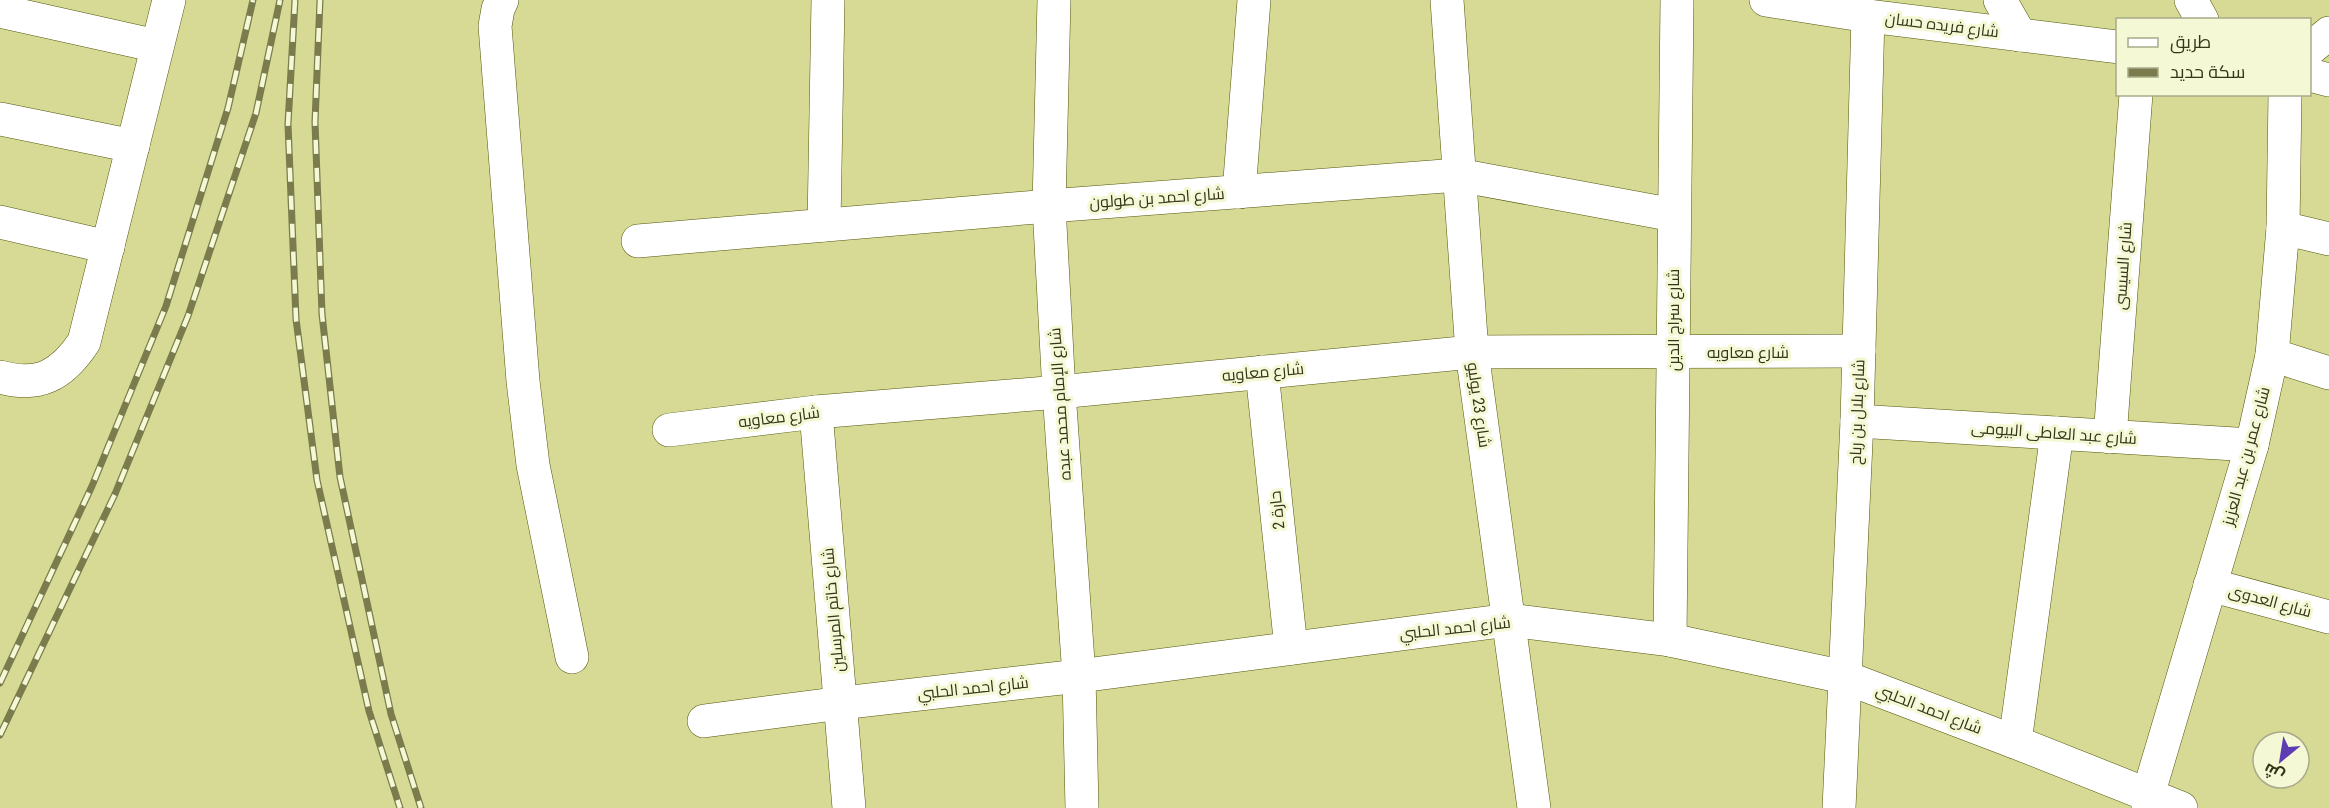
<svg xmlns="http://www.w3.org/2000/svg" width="2329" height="808" viewBox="0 0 2329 808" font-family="'Roboto Condensed',Cairo,sans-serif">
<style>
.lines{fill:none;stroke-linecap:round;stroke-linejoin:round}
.minor-casing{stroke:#54560b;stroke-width:34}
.minor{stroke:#fff;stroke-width:33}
.rail-casing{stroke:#7a7c4e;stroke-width:7}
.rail{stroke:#f5f8d5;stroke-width:4.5;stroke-dasharray:14;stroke-linecap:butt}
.labels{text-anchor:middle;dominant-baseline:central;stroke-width:6;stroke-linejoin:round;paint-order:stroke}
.street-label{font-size:16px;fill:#343519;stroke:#f5f8d5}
</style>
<rect width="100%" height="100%" fill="#d6da94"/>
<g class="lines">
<defs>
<g id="minor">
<polyline points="502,0 498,9 495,26 523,381 533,465 572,657"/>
<polyline points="1054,0 1049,206 1059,392 1079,676 1082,808"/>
<polyline points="1447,0 1472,352 1534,808"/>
<polyline points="1766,0 1868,16 2118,47"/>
<polyline points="2000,0 2020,35"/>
<polyline points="2191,0 2202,20"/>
<polyline points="0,11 157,46"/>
<polyline points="2310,49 2329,33"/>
<polyline points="2310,75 2329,80"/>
<polyline points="0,119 133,146"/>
<polyline points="1239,192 1254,0"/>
<polyline points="0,222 108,247"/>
<polyline points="824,225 828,0"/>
<polyline points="2283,228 2329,239"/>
<polyline points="638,241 1049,206 1458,175 1674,215"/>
<polyline points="2272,355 2329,373"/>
<polyline points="1262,372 1291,648"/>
<path d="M 0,377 C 39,388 62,375 84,342 L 169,0"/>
<polyline points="816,412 849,808"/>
<polyline points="1857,421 2252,445"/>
<polyline points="669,430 816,412 1059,392 1472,352 1859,351"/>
<polyline points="2110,437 2136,94"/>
<polyline points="2210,585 2329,617"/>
<polyline points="1670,640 1677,0"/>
<polyline points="704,721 842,703 1079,676 1509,620 1670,640 1844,677 2015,742 2181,808"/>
<polyline points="2015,742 2057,433"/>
<polyline points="1839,808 1857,421 1868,16"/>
<polyline points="2148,808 2148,795 2252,445 2272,355 2283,228 2285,94"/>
</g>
</defs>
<use href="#minor" class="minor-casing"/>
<use href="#minor" class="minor"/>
<defs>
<g id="rail">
<polyline points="295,0 288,124 296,319 317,480 369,711 400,808"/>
<polyline points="320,0 315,122 322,314 340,477 391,714 421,808"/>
<polyline points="0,683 92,486 166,306 228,108 253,0"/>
<polyline points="0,735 115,494 188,316 256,113 280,0"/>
</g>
</defs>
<use href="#rail" class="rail-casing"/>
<use href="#rail" class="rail"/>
</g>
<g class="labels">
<g class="street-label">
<text transform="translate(1942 25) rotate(7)">شارع فريده حسان</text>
<text transform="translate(1157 198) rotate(-4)">شارع احمد بن طولون</text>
<text transform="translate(2123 266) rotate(-86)">شارع السيسى</text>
<text transform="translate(1673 320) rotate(-90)">شارع سراج الدين</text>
<text x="1748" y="352">شارع معاويه</text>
<text transform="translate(1263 372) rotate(-5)">شارع معاويه</text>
<text transform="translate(1060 404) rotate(-94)">شارع الإمام محمد عبده</text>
<text transform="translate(1479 405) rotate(82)">شارع 23 يوليو</text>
<text transform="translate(1857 412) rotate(-88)">شارع بلال بن رباح</text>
<text transform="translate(779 417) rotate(-7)">شارع معاويه</text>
<text transform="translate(2054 433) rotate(4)">شارع عبد العاطى البيومى</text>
<text transform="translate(2246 456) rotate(-75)">شارع عمر بن عبد العزيز</text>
<text transform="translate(1277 510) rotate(-96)">حارة 2</text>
<text transform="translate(2270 601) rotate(15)">شارع العدوى</text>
<text transform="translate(833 610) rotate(-95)">شارع خاتم المرسلين</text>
<text transform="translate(1455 628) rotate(-6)">شارع احمد الحلبي</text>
<text transform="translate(973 688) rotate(-6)">شارع احمد الحلبي</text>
<text transform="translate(1929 709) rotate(21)">شارع احمد الحلبي</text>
</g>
</g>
<rect x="2116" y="18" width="195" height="78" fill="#f5f8d5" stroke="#a8aa8a" stroke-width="1.5"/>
<rect x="2128" y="38" width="30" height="9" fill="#ffffff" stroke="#a8aa8a" stroke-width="1.5"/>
<text x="2170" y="48" font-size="18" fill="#343519">طريق</text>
<rect x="2128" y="68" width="30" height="9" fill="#7a7c4e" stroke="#a8aa8a" stroke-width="1.5"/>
<text x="2170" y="78" font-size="18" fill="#343519">سكة حديد</text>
<g transform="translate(2281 760) rotate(210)"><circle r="28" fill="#f5f8d5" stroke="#a8aa8a" stroke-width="1.5"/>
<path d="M0-4.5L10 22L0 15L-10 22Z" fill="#5e3cb4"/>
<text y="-9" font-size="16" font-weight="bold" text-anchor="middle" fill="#343519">ش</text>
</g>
</svg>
